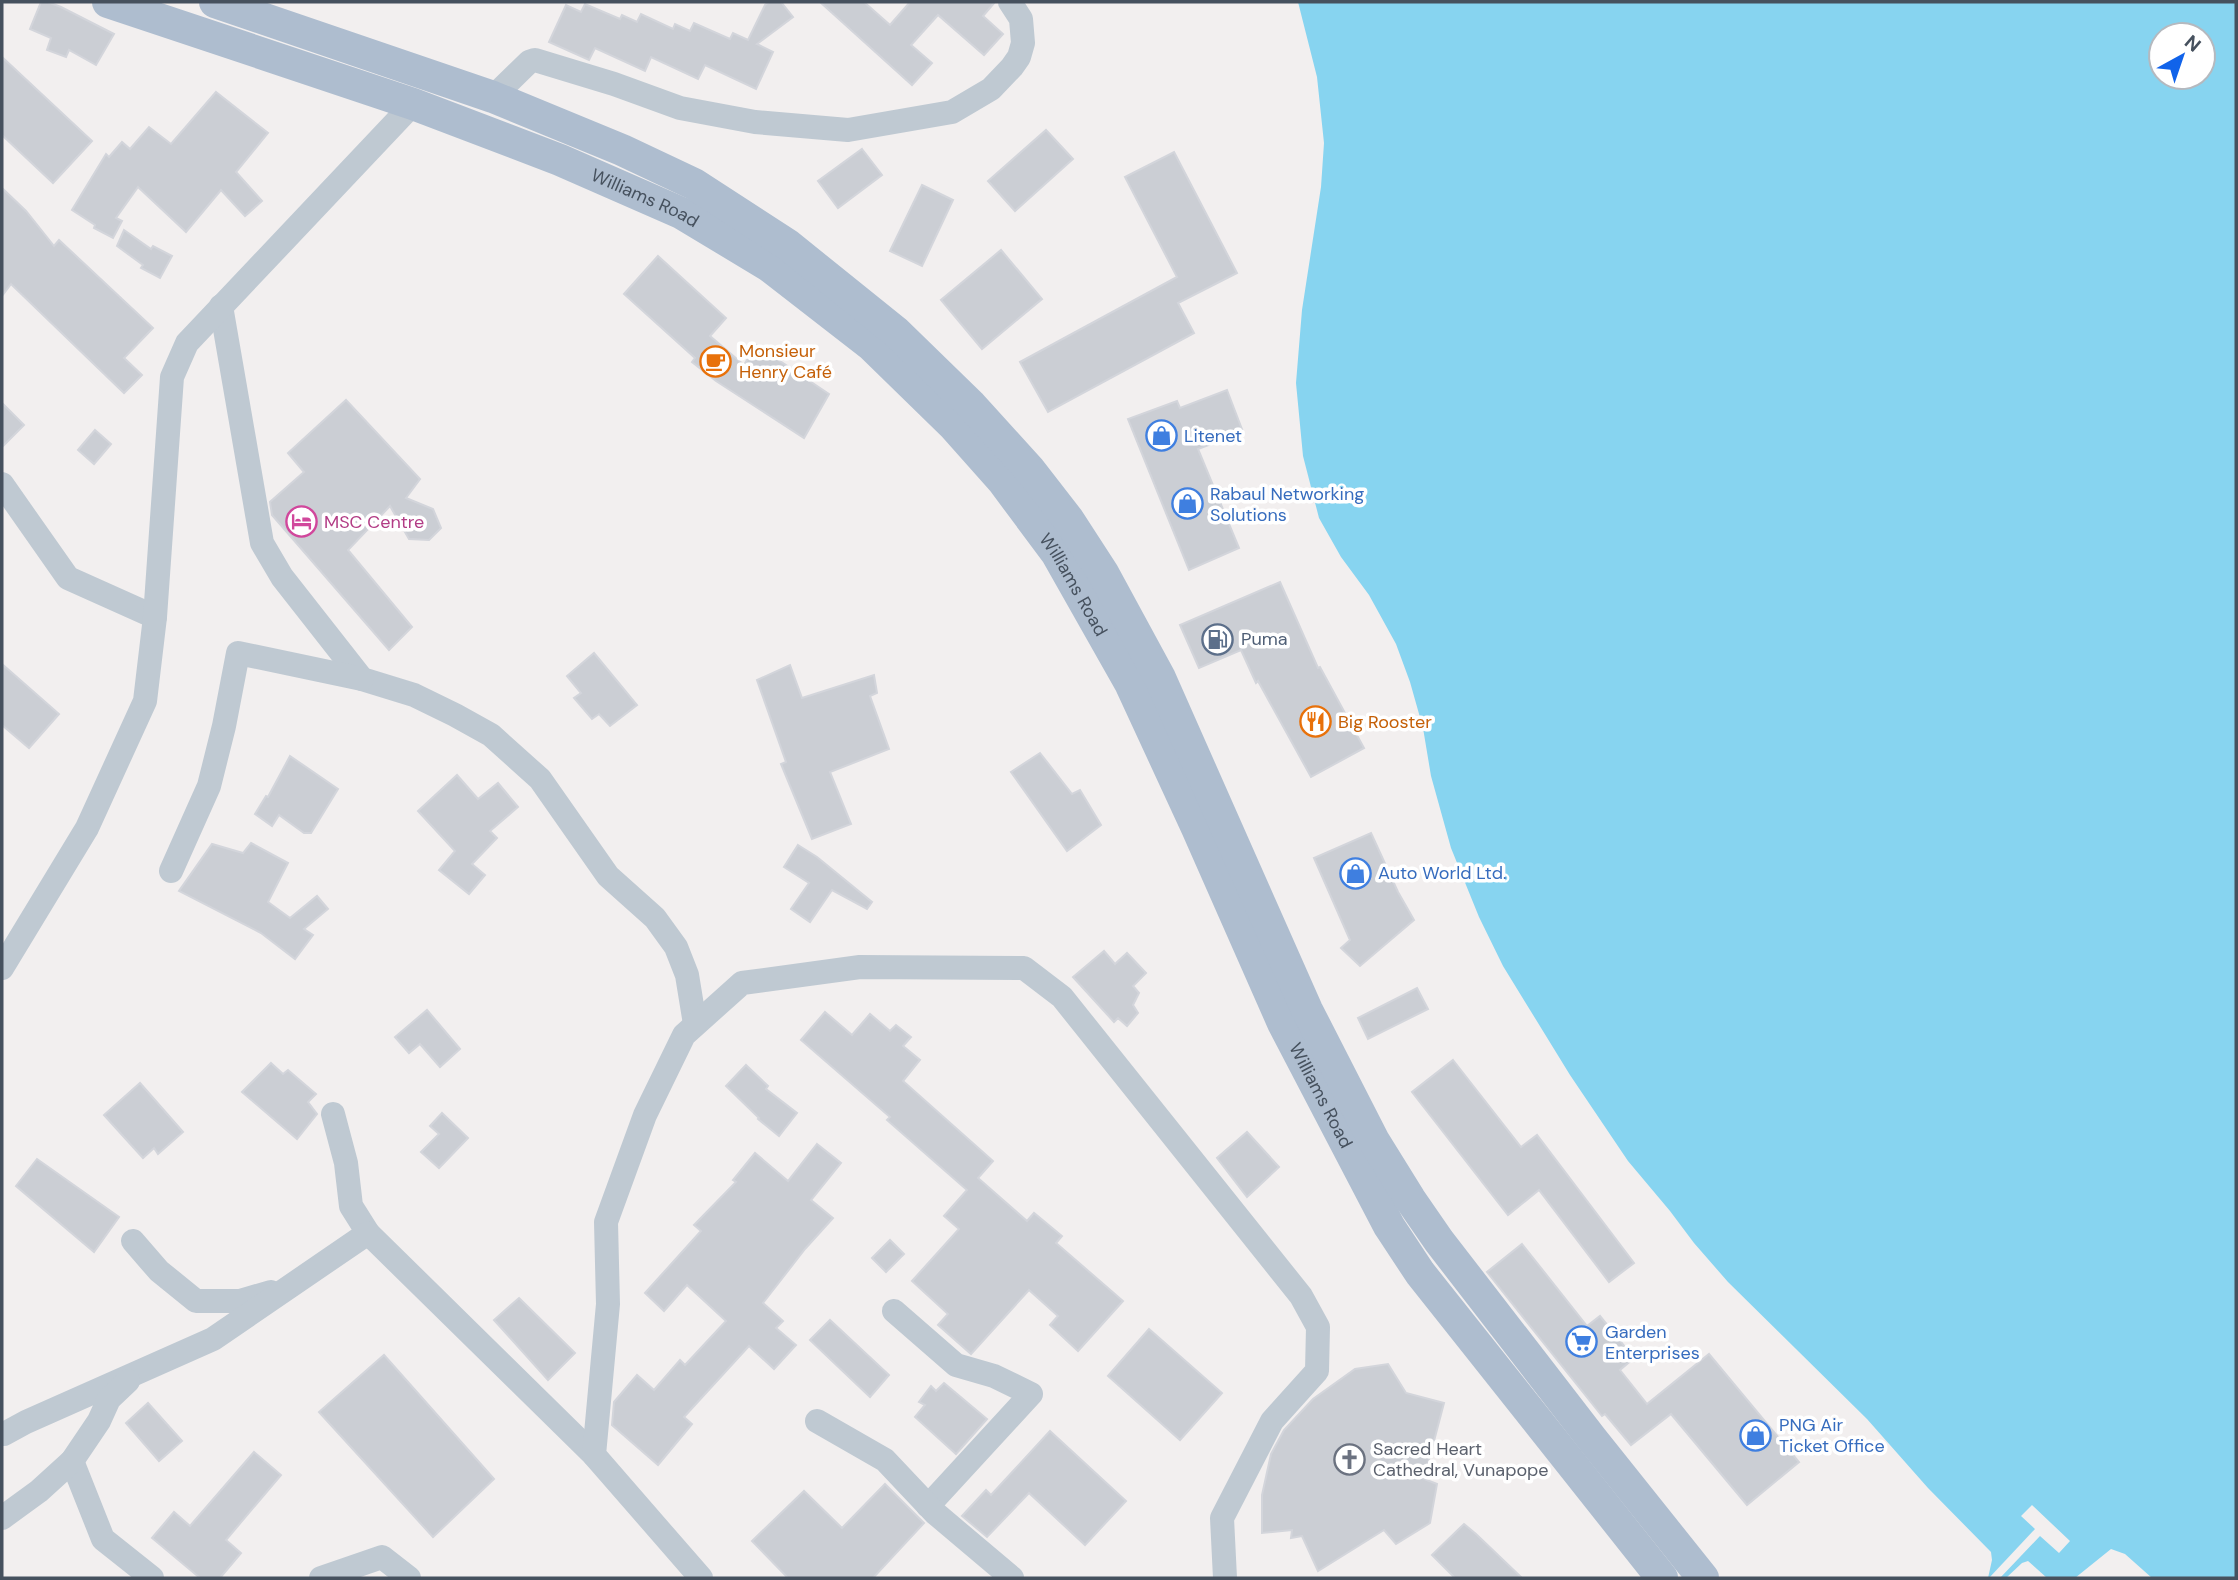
<svg xmlns="http://www.w3.org/2000/svg" width="2238" height="1580" viewBox="0 0 2238 1580" font-family="'DM Sans',sans-serif">
<style>
.water{fill:#87d4f0;fill-rule:evenodd}
.pier{fill:#f2efef}
.building{fill:#cbced4;stroke:#d3d5db;stroke-width:2}
.lines{fill:none;stroke-linecap:round;stroke-linejoin:round}
.minor{stroke:#bfc9d2;stroke-width:24}
.major{stroke:#aebdcf;stroke-width:32}
.labels{text-anchor:middle;dominant-baseline:central;stroke-width:7;stroke-linejoin:round;paint-order:stroke}
.street-label{font-size:18px;fill:#46515e;stroke:#fff}
.food-label{font-size:18px;fill:#c56008;stroke:#fff;text-anchor:start}
.shop-label{font-size:18px;fill:#366cbe;stroke:#fff;text-anchor:start}
.hotel-label{font-size:18px;fill:#b23c85;stroke:#fff;text-anchor:start}
.service-label{font-size:18px;fill:#4e5e75;stroke:#fff;text-anchor:start}
.worship-label{font-size:18px;fill:#5b616d;stroke:#fff;text-anchor:start}
</style>
<rect width="100%" height="100%" fill="#f2efef"/>
<path class="water" d="M 1298,2 L 2236,2 L 2236,1578 L 2152,1578 L 2125,1554 L 2111,1549 L 2075,1578 L 2047,1578 L 2028,1561 L 2022,1563 L 2006,1578 L 1988,1578 L 1992,1560 L 1991,1552 L 1928,1488 L 1867,1419 L 1728,1282 L 1694,1243 L 1670,1211 L 1628,1161 L 1570,1075 L 1503,966 L 1479,917 L 1451,848 L 1431,776 L 1423,728 L 1410,682 L 1396,644 L 1369,595 L 1341,557 L 1319,518 L 1303,456 L 1296,383 L 1302,310 L 1321,187 L 1324,143 L 1317,77 ZM 2161,35 L 2203,35 L 2203,77 L 2161,77 Z"/>
<polygon class="pier" points="2032,1505 2070,1541 2059,1553 2040,1536 2000,1578 1989,1578 2035,1529 2021,1516"/>
<g class="building">
<polygon points="41,2 48,2 61,7 114,34 96,65 69,50 66,57 47,50 51,38 30,29"/>
<polygon points="769,2 781,2 793,17 757,44 773,52 756,89 705,65 698,79 651,57 645,71 595,48 589,60 549,42 566,5 581,12 585,4 620,19 622,15 637,22 641,14 673,29 675,24 690,31 694,23 730,39 733,33 748,40 765,5"/>
<polygon points="820,2 864,2 890,25 910,2 995,2 983,16 1003,34 984,55 938,15 911,45 932,63 912,85"/>
<polygon points="2,57 92,141 53,183 2,135"/>
<polygon points="216,92 268,133 236,172 262,201 245,216 221,190 186,232 138,187 116,218 122,221 113,238 94,228 95,225 72,210 106,154 109,157 122,142 130,149 149,127 171,144"/>
<polygon points="1046,130 1073,159 1015,211 988,181"/>
<polygon points="862,149 882,175 838,208 818,181"/>
<polygon points="1174,152 1237,273 1178,303 1194,333 1048,412 1020,362 1177,277 1125,177"/>
<polygon points="922,185 953,200 922,266 890,251"/>
<polygon points="2,188 26,211 54,246 59,240 153,328 124,358 142,375 124,393 11,284 2,296"/>
<polygon points="124,230 151,249 153,246 172,256 160,278 141,268 143,265 117,246"/>
<polygon points="1001,250 1042,299 982,349 941,300"/>
<polygon points="658,256 726,318 710,336 744,365 756,345 829,394 804,438 716,381 692,362 695,358 624,294"/>
<polygon points="1227,390 1243,432 1198,449 1239,548 1189,570 1128,419 1177,401 1180,408"/>
<polygon points="346,400 420,479 406,498 433,509 441,528 429,540 409,539 390,506 348,550 412,627 389,650 272,515 270,502 304,472 288,453"/>
<polygon points="2,403 24,425 2,447"/>
<polygon points="95,430 111,444 94,464 78,450"/>
<polygon points="1280,582 1318,668 1320,667 1364,748 1311,777 1258,681 1256,683 1241,650 1199,668 1180,625"/>
<polygon points="594,653 637,705 610,726 599,714 592,719 574,698 581,693 567,676"/>
<polygon points="2,664 59,714 29,748 2,725"/>
<polygon points="790,665 802,698 874,675 877,693 870,696 889,749 830,772 851,824 812,839 781,764 786,762 757,680"/>
<polygon points="1040,753 1072,794 1080,790 1101,825 1067,851 1011,772"/>
<polygon points="290,756 338,789 311,833 304,833 279,815 272,826 255,814 266,796 268,797"/>
<polygon points="457,775 478,799 498,783 518,807 490,831 497,838 472,864 485,875 469,894 439,870 455,851 418,811"/>
<polygon points="1371,833 1398,892 1414,920 1360,966 1341,948 1350,940 1314,858"/>
<polygon points="251,843 288,863 268,902 290,918 317,896 328,909 304,929 313,935 295,959 261,933 179,891 212,844 243,853"/>
<polygon points="798,845 817,857 872,902 867,909 832,890 810,922 791,909 809,883 784,867"/>
<polygon points="1104,951 1115,964 1127,953 1146,973 1133,986 1139,993 1133,1005 1138,1013 1127,1026 1118,1018 1114,1022 1073,977"/>
<polygon points="1417,988 1428,1009 1368,1039 1358,1018"/>
<polygon points="427,1010 460,1049 440,1067 420,1044 409,1053 395,1037"/>
<polygon points="825,1012 852,1035 870,1014 890,1031 896,1025 911,1037 903,1046 920,1060 903,1081 993,1161 978,1178 1027,1221 1034,1213 1062,1236 1056,1243 1123,1301 1078,1351 1050,1325 1058,1316 1029,1290 971,1354 938,1325 948,1314 912,1281 959,1229 944,1216 967,1190 887,1120 890,1117 801,1040"/>
<polygon points="1453,1060 1521,1147 1537,1135 1634,1263 1609,1282 1539,1190 1508,1215 1412,1092"/>
<polygon points="271,1063 283,1074 288,1070 316,1094 308,1102 317,1114 297,1139 242,1092"/>
<polygon points="746,1065 768,1086 766,1089 797,1113 779,1136 758,1119 759,1118 726,1086"/>
<polygon points="140,1083 183,1132 158,1154 154,1148 143,1158 104,1115"/>
<polygon points="442,1113 468,1138 439,1168 421,1152 439,1134 430,1126"/>
<polygon points="1247,1132 1279,1167 1247,1197 1217,1158"/>
<polygon points="817,1144 841,1163 811,1200 833,1218 805,1249 763,1303 783,1321 776,1328 796,1345 774,1369 749,1346 684,1417 692,1424 658,1465 612,1425 614,1402 637,1375 654,1390 680,1360 685,1365 726,1321 687,1285 664,1311 645,1293 701,1231 694,1225 736,1182 733,1180 755,1153 788,1181"/>
<polygon points="37,1159 119,1217 94,1252 16,1186"/>
<polygon points="890,1240 904,1254 886,1272 872,1258"/>
<polygon points="1522,1244 1587,1326 1600,1316 1634,1358 1620,1370 1647,1404 1709,1354 1799,1462 1747,1505 1671,1414 1631,1445 1605,1414 1602,1416 1487,1272"/>
<polygon points="519,1298 575,1353 548,1380 494,1320"/>
<polygon points="830,1320 889,1375 870,1397 810,1340"/>
<polygon points="1149,1329 1222,1393 1180,1440 1108,1376"/>
<polygon points="384,1355 494,1479 433,1537 319,1412"/>
<polygon points="1388,1364 1406,1393 1444,1403 1424,1479 1437,1484 1430,1523 1396,1544 1384,1530 1318,1571 1302,1536 1291,1538 1292,1530 1262,1533 1262,1495 1271,1454 1284,1430 1313,1399 1355,1369"/>
<polygon points="944,1383 987,1419 956,1454 915,1417 925,1405 919,1402 931,1386 936,1391"/>
<polygon points="148,1403 182,1441 159,1461 126,1423"/>
<polygon points="1050,1431 1126,1501 1085,1545 1029,1493 987,1537 962,1516 986,1490 991,1495"/>
<polygon points="254,1452 281,1475 226,1540 241,1553 220,1578 200,1578 152,1538 174,1512 190,1526"/>
<polygon points="885,1484 924,1523 873,1578 788,1578 752,1541 804,1491 842,1528"/>
<polygon points="1464,1524 1476,1534 1522,1578 1455,1578 1432,1555"/>
</g>
<g class="lines">
<g class="minor">
<polyline points="493,97 529,62 535,60 614,84 680,108 755,122 848,130 952,112 991,89 1012,67 1019,57 1023,43 1021,19 1010,2"/>
<polyline points="221,306 262,543 282,577 362,679 414,695 455,715 491,735 540,779 608,876 655,918 676,947 687,975 695,1024"/>
<polyline points="2,484 68,578 155,617"/>
<polyline points="171,871 209,786 224,726 238,653 362,679"/>
<polyline points="2,968 87,828 145,701 155,617 172,377 187,343 413,104"/>
<polyline points="333,1114 346,1163 351,1206 368,1233"/>
<polyline points="133,1241 159,1271 196,1301 240,1301 271,1292"/>
<polyline points="894,1311 956,1365 994,1376 1031,1394 928,1506"/>
<polyline points="817,1421 885,1460 935,1513 1012,1578"/>
<polyline points="4,1434 26,1422 213,1339 368,1233 594,1455"/>
<polyline points="72,1461 103,1539 152,1578"/>
<polyline points="2,1518 39,1491 72,1461 99,1421 109,1399 128,1381"/>
<polyline points="321,1578 382,1557 409,1578"/>
<polyline points="701,1578 594,1455 608,1304 606,1222 645,1115 684,1035 742,983 860,967 1024,968 1062,997 1301,1296 1318,1327 1317,1371 1272,1421 1222,1518 1225,1578"/>
</g>
<g class="major">
<path id="s1" d="M 108,2 L 413,104 L 560,160 L 681,213 L 769,266 L 871,345 L 954,426 L 1002,480 L 1057,554 L 1130,683 L 1197,828 L 1283,1023 L 1389,1226 L 1420,1273 L 1662,1578"/>
<polyline points="215,2 493,97 622,150 694,184 788,245 896,332 971,405 1030,470 1068,519 1103,573 1160,678 1307,1010 1374,1141 1410,1199 1439,1241 1592,1439 1703,1578"/>
</g>
</g>
<defs>
<symbol id="cafe-ring" viewBox="-11 -11 22 22"><circle r="9.5" fill="#fff" stroke="#e8710a" stroke-width="1.5"/><path d="M-5.5-4.5H6V0H3Q3 3.5 0 3.5H-2.5Q-5.5 3.5-5.5 0ZM3-3.2v2h1.7v-2ZM-6 4.5H4V6H-6Z" fill="#e8710a"/></symbol>
<symbol id="shop-ring" viewBox="-11 -11 22 22"><circle r="9.5" fill="#fff" stroke="#3f7fe0" stroke-width="1.5"/><path d="M-5-2.5h2.3a2.7 3.5 0 0 1 5.4 0H5L5.5 6h-11ZM-1.5-2.5h3a1.5 2.3 0 0 0-3 0Z" fill="#3f7fe0"/></symbol>
<symbol id="hotel-ring" viewBox="-11 -11 22 22"><circle r="9.5" fill="#fff" stroke="#d1479c" stroke-width="1.5"/><path d="M-6-4.5h1.5V1H6V5H4.5V3h-9V5H-6ZM-4 0a1.8 1.8 0 1 1 3.6 0ZM.5 0V-2.5h3Q6-2.5 6 0Z" fill="#d1479c"/></symbol>
<symbol id="fuel-ring" viewBox="-11 -11 22 22"><circle r="9.5" fill="#fff" stroke="#5c6f8a" stroke-width="1.5"/><path d="M-5.5-6h7V0h2V4h1.3V-2.5L3-4.5l.8-.8L6-3V5H2.5V1h-1V6h-7ZM-4.2-4.7v3.2H.2V-4.7Z" fill="#5c6f8a"/></symbol>
<symbol id="restaurant-ring" viewBox="-11 -11 22 22"><circle r="9.5" fill="#fff" stroke="#e8710a" stroke-width="1.5"/><path d="M-5-6h1v4h1v-4h1v4h1v-4h1v5L-1.5 .5V6h-2V.5L-5-1ZM5-6V6H3V1.5H1.5Q1.5-4 5-6Z" fill="#e8710a"/></symbol>
<symbol id="supermarket-ring" viewBox="-11 -11 22 22"><circle r="9.5" fill="#fff" stroke="#3f7fe0" stroke-width="1.5"/><path d="M-6-5.5h2.5l.6 2H6L4.5 2H-2.5L-4.4-4H-6ZM-1.5 3.2a1.3 1.3 0 1 0 .1 0ZM3 3.2a1.3 1.3 0 1 0 .1 0Z" fill="#3f7fe0"/></symbol>
<symbol id="church-ring" viewBox="-11 -11 22 22"><circle r="9.5" fill="#fff" stroke="#6b7280" stroke-width="1.5"/><path d="M-1.2-6h2.4v3.5h3.3v2.4h-3.3V6h-2.4V-.1h-3.3v-2.4h3.3Z" fill="#6b7280"/></symbol>
</defs>
<g fill-rule="evenodd">
<use href="#cafe-ring" x="698" y="344" width="35" height="35"/>
<use href="#shop-ring" x="1144" y="418" width="35" height="35"/>
<use href="#shop-ring" x="1170" y="486" width="35" height="35"/>
<use href="#hotel-ring" x="284" y="504" width="35" height="35"/>
<use href="#fuel-ring" x="1200" y="622" width="35" height="35"/>
<use href="#restaurant-ring" x="1298" y="704" width="35" height="35"/>
<use href="#shop-ring" x="1338" y="856" width="35" height="35"/>
<use href="#supermarket-ring" x="1564" y="1324" width="35" height="35"/>
<use href="#shop-ring" x="1738" y="1418" width="35" height="35"/>
<use href="#church-ring" x="1332" y="1442" width="35" height="35"/>
</g>
<g class="labels">
<g class="street-label">
<text stroke="none"><textPath href="#s1" startOffset="572">Williams Road</textPath></text>
<text stroke="none"><textPath href="#s1" startOffset="1158">Williams Road</textPath></text>
<text stroke="none"><textPath href="#s1" startOffset="1726">Williams Road</textPath></text>
</g>
<g class="food-label">
<text x="739" y="351">Monsieur<tspan x="739" dy="21">Henry Café</tspan></text>
<text x="1338" y="722">Big Rooster</text>
</g>
<g class="shop-label">
<text x="1184" y="436">Litenet</text>
<text x="1210" y="494">Rabaul Networking<tspan x="1210" dy="21">Solutions</tspan></text>
<text x="1378" y="873">Auto World Ltd.</text>
<text x="1605" y="1332">Garden<tspan x="1605" dy="21">Enterprises</tspan></text>
<text x="1779" y="1425">PNG Air<tspan x="1779" dy="21">Ticket Office</tspan></text>
</g>
<g class="hotel-label">
<text x="324" y="522">MSC Centre</text>
</g>
<g class="service-label">
<text x="1241" y="639">Puma</text>
</g>
<g class="worship-label">
<text x="1373" y="1449">Sacred Heart<tspan x="1373" dy="21">Cathedral, Vunapope</tspan></text>
</g>
</g>
<rect width="2238" height="1580" fill="none" stroke="#46515e" stroke-width="7"/>
<g transform="translate(2182 56) rotate(40)"><circle r="33" fill="#ffffff" stroke="#b5b9bf" stroke-width="2"/>
<path d="M0-5L12 26L0 18L-12 26Z" fill="#1163ea"/>
<text y="-10" font-size="19" font-weight="bold" text-anchor="middle" fill="#46515e">N</text>
</g>
</svg>
